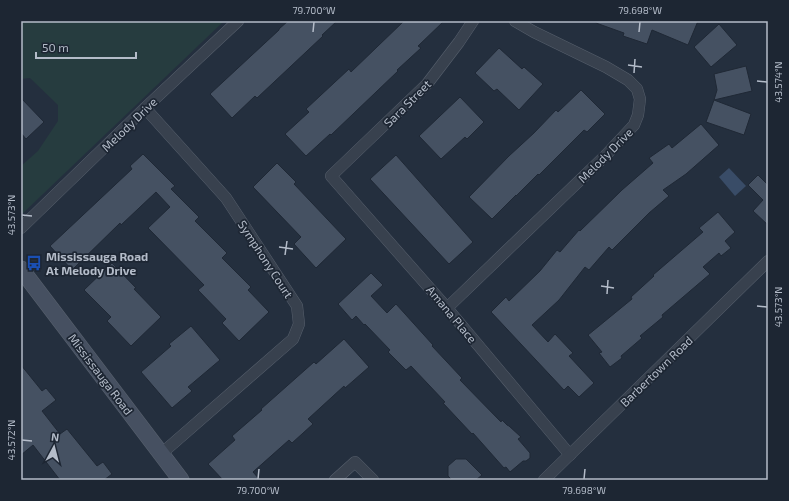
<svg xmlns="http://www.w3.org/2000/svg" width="789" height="501" viewBox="0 0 789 501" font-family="'Exo 2',sans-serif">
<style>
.green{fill:#263c3f}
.water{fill:#394c67}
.building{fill:#455162;stroke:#1f2835}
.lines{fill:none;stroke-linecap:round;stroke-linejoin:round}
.street-casing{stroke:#565f6c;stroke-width:12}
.secondary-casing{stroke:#565f6c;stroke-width:17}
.street{stroke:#38414e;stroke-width:11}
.secondary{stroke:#465061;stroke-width:16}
.ticks{fill:none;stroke:#b4bcc9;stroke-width:1.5}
.labels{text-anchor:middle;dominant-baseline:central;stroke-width:3.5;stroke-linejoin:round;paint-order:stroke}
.street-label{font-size:12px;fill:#b4bcc9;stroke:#1d2633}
.poi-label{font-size:12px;font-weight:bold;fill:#b4bcc9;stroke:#1d2633;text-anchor:start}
.neatline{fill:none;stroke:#b4bcc9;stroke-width:1.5}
.ticks-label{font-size:10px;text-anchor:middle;fill:#b4bcc9}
</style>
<rect width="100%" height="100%" fill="#242f3e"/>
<polygon class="green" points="21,21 224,21 21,215 21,166 38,151 58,121 58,105 30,78 21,79"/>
<polygon class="water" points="729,168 746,186 735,196 719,177"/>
<g class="building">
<polygon points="288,21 337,21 322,35 323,36 257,98 255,96 232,118 210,94 279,30 279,29"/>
<polygon points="404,21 444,21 418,46 421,48 397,70 398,71 331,135 330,134 306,156 285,134 309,112 306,109 349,69 351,72"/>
<polygon points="596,21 698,21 688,45 652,30 647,44 623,36 624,33 596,23"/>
<polygon points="719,24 737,45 711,67 694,47"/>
<polygon points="499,48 522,69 524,67 543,84 519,110 497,89 494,91 475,73"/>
<polygon points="746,66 752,91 714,100 717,90 714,74"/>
<polygon points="581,90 605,114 587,132 584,130 539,175 538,174 516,196 516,195 492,219 469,197 509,156 534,133 556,110 558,112"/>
<polygon points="460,97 484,122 467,139 465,137 441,159 419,136"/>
<polygon points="21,98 44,122 26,139 21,133"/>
<polygon points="714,100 751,114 744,135 706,122"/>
<polygon points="701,124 719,145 686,174 663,190 669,196 649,213 612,250 609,247 589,270 585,267 559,300 532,325 548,342 555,334 573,353 569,356 594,383 579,397 568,386 564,390 491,312 506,297 509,301 540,271 557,250 560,252 579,230 580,231 622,190 653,163 649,158 669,144 672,148"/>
<polygon points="143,154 175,186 171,189 199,217 195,221 227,253 222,258 251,287 248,290 269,312 239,341 222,323 226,319 198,290 204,285 148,228 170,207 156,192 121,225 120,223 72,270 50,246 132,169 130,166"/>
<polygon points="396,155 473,242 449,264 370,179"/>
<polygon points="277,163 296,182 294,184 346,239 316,268 294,244 301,237 253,187"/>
<polygon points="758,175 768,185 768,225 753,211 763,200 748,185"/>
<polygon points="718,212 735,232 725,241 731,248 721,256 719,253 703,267 710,274 662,315 663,317 640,336 642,338 621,356 622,358 610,367 599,353 602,352 588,335 632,299 631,297 654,276 653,275 703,232 699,228"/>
<polygon points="112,263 136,288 134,289 161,317 131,346 107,321 111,317 84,290"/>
<polygon points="371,273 383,285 371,296 387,313 396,304 433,345 432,346 462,378 460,380 501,422 502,420 507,425 509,426 521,437 518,439 530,453 530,458 526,461 523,461 510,472 506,467 504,468 473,433 472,434 443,403 445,402 411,366 406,370 388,352 390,350 365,324 364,325 356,316 352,320 338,304"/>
<polygon points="191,326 220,360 188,387 192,391 172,408 141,372 171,346 169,344"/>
<polygon points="344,339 369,367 345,388 344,386 308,419 313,424 292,443 289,440 253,472 260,480 223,480 208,464 235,440 232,436 262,410 261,409 314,362 316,364"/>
<polygon points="21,365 42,391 46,388 56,400 42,411 60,434 67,429 97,466 103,462 112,474 104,480 60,480 33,445 21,455"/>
<polygon points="456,459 466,459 482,475 476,480 452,480 448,476 448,466"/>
</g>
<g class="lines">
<defs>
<g id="street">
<polyline points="473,21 459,42 427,84 331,176 447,308 570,455"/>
<polyline points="145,108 226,198 297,306 299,324 293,339 161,454"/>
<polyline points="21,228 145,108 238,21"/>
<polyline points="447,308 606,155 634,125 638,115 640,99 637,89 628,80 606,67 534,32 515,21"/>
<polyline points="335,480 355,462 373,480"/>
<polyline points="544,480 768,261"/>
</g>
<polyline id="secondary" points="21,269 181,480"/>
</defs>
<use href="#street" class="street-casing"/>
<use href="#secondary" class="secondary-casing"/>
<use href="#street" class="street"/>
<use href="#secondary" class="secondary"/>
</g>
<path class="ticks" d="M 313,32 L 314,22M 639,32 L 640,22M 628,65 L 642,67M 634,73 L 635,59M 757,81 L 767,82M 22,215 L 32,216M 279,247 L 293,249M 285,255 L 287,241M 601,286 L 614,288M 607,294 L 608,280M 757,306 L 767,307M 22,440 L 32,441M 258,479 L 259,469M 584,479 L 585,469"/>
<defs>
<symbol id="bus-bare" viewBox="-9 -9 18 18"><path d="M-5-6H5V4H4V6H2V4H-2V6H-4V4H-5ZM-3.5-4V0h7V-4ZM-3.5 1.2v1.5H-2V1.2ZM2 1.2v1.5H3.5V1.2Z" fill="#1a4fb4" stroke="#1d2633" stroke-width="2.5" paint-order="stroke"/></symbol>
</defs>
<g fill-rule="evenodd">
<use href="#bus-bare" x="23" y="252" width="22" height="22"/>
</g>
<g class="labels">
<g class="street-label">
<text transform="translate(407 103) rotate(-45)">Sara Street</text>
<text transform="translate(129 124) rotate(-44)">Melody Drive</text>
<text transform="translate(605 155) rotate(-45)">Melody Drive</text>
<text transform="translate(266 259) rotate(57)">Symphony Court</text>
<text transform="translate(452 314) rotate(50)">Amana Place</text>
<text transform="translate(656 371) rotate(-44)">Barbertown Road</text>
<text transform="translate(101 374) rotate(53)">Mississauga Road</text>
</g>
<g class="poi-label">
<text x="46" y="256">Mississauga Road<tspan x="46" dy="14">At Melody Drive</tspan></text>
</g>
</g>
<rect width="789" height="501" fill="none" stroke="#1d2633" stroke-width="44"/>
<g transform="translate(54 447) rotate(7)" stroke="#1d2633" stroke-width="3" paint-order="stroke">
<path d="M0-3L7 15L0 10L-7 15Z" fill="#b4bcc9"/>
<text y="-6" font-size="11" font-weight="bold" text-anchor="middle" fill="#b4bcc9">N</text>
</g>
<path d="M36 52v6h100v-6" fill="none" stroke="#b4bcc9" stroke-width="2"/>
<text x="42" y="52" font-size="12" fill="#b4bcc9" stroke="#1d2633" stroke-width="3" paint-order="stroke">50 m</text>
<rect x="22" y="22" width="745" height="457" class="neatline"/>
<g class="ticks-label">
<text x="314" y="14">79.700°W</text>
<text x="640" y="14">79.698°W</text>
<text transform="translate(778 82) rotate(-90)" y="4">43.574°N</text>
<text transform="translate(11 215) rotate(-90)" y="4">43.573°N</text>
<text transform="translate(778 307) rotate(-90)" y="4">43.573°N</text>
<text transform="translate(11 440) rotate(-90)" y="4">43.572°N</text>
<text x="258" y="494">79.700°W</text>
<text x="584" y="494">79.698°W</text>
</g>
</svg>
